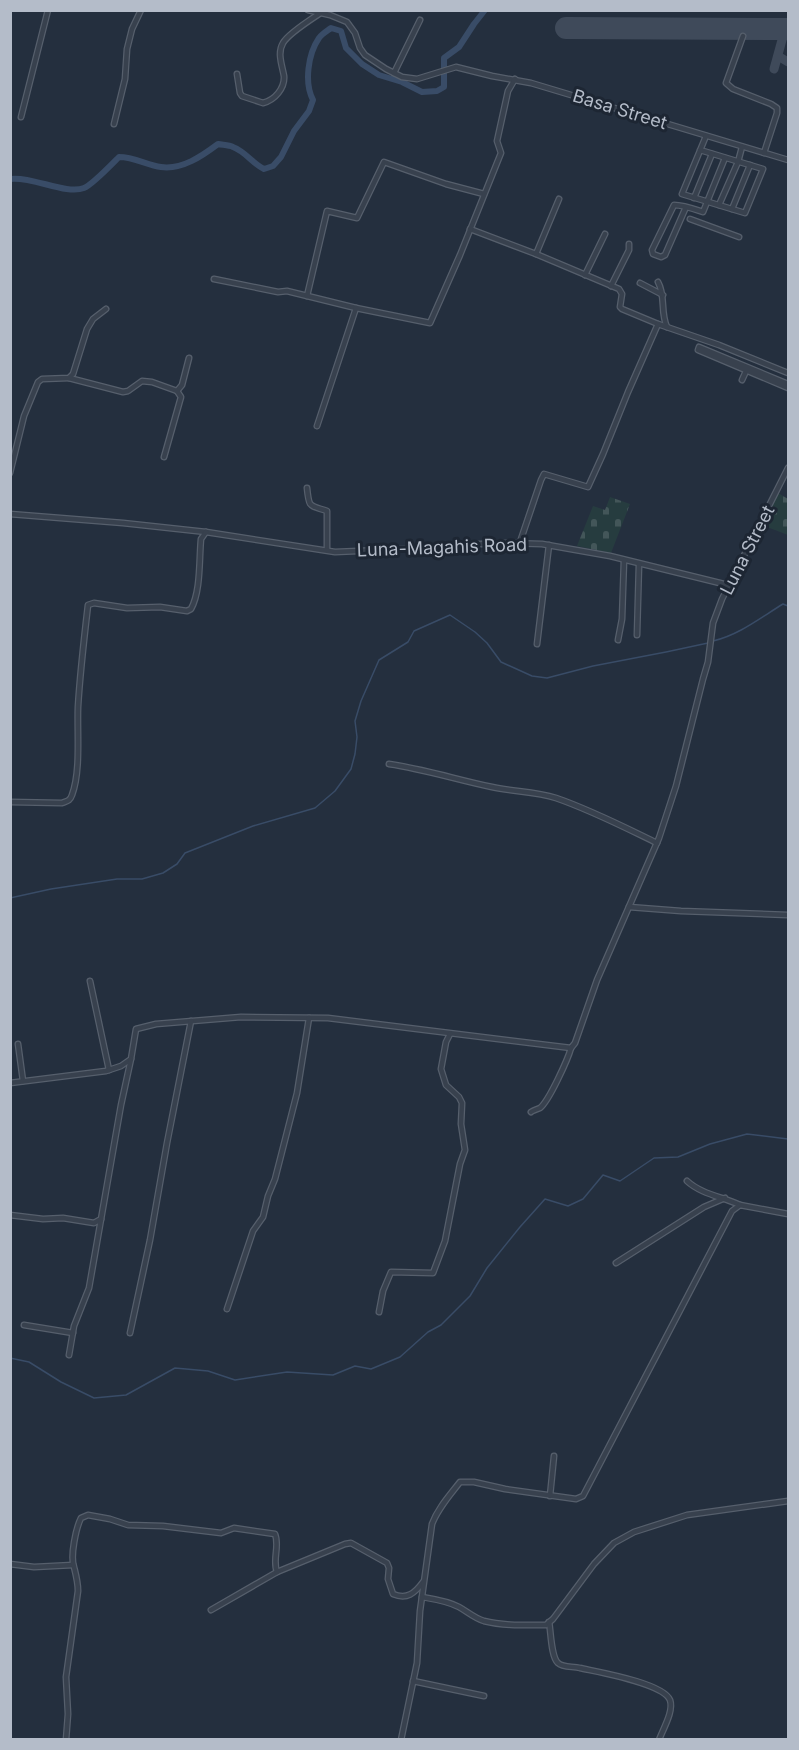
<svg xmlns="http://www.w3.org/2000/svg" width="799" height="1750" viewBox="0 0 799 1750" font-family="Inter,sans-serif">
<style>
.cemetery{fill:url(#cemetery-stones)}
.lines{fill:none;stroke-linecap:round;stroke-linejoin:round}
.stream{stroke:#394c67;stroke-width:1.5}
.river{stroke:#394c67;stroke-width:6}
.taxiway{stroke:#3f4a5a;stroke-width:9}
.runway{stroke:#3f4a5a;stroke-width:22}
.minor-casing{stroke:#565f6c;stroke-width:7}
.minor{stroke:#38414e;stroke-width:4.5}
.labels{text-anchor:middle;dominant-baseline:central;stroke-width:6;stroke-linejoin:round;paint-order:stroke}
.street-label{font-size:18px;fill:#b4bcc9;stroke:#1d2633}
</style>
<defs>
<pattern id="cemetery-stones" width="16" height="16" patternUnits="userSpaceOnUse" patternTransform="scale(1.5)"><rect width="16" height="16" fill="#263c3f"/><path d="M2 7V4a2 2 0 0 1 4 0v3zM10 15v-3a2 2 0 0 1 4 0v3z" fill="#435659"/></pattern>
</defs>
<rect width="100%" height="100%" fill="#242f3e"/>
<g class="cemetery">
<polygon points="778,493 788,499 788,535 762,525"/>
<polygon points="610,497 630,504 611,553 577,546 593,506 605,510"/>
</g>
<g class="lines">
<g class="stream">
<path d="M 713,641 C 739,635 760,618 783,604 L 788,606"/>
<polyline points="10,898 51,889 117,879 142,879 163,873 177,864 185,853 253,826 315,808 335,791 351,769 355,754 357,737 355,721 361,701 379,660 408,642 414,631 450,615 475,632 487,643 501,662 532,676 547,678 593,666 666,652 708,643"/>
<polyline points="10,1358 29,1362 61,1382 94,1398 126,1395 175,1368 208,1371 235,1380 287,1372 333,1375 355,1366 371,1369 400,1357 428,1332 441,1325 470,1296 487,1268 520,1227 545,1199 568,1206 583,1199 603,1175 620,1181 654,1158 678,1157 710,1144 747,1134 788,1139"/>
</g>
<path class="river" d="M 10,179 C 32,176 66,195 84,188 C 92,185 112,164 119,157 C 134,157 147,165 161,167 C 182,170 202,156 218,144 C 222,145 229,145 233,147 C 246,152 252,163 264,169 L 273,166 L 281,157 L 294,131 L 309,111 L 313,100 C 304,83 308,54 319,38 C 322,34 327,31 331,28 L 341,31 L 346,48 L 362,64 L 379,75 L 402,82 L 422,92 L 437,91 L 444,87 L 444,58 L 459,47 L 474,24 L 485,10"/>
<g class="taxiway">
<polyline points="778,56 788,62"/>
<polyline points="774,69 785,29"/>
</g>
<polyline class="runway" points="566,28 788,29"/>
<defs>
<g id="minor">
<polyline points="308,10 330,15 347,22 355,33 360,48 365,55 386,69 402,77 417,79 456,67 492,76 531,83 788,160"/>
<polyline points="743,36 726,83 733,89 771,104 777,108 777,113 764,153"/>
<polyline points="394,73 420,20"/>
<path d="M 237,74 L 240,93 L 242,96 L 263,103 C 275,100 285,88 284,76 C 282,65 277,53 283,43 C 288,34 310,20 319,14"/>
<polyline points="21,117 48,10"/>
<polyline points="114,124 125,79 127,49 132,29 141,10"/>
<polyline points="700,150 763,169 745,213 682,194 706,136"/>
<polyline points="694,198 712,154"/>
<polyline points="719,205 738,162 742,147"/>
<path d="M 686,207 L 665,255 L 661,257 L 653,254 L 652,250 L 674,205 C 683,205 694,209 703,212 L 725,158"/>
<polyline points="732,209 750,165"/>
<polyline points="690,219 739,237"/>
<polyline points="470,229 536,254 619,289 622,294 620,307 622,309 658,324"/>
<polyline points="536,254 559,199"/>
<polyline points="585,275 605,234"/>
<polyline points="214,279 278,292 287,291 356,308"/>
<path d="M 658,282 C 666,296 660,312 667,327"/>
<polyline points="640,283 663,295"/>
<polyline points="611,286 629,250 629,244"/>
<polyline points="307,296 327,211 357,218 384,162 446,184 484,194"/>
<polyline points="69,378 123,392 128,391 142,381 152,382 177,391 182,385 189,358"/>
<polyline points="742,380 747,369"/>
<polyline points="788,384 699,347 698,350 788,388"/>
<polyline points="317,426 356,308 430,323 460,255 501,153 497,141 508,91 515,79"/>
<polyline points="164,457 181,397 177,391"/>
<polyline points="10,473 24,416 38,382 42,379 69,378 73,374 87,329 93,319 106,309"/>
<path d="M 307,488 C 309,508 309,505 327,511 L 327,550"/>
<polyline points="10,514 123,523 206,532 335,552 404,549 436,550 455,545 507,543 542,544 610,556 728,585"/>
<polyline points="520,542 541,480 544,474 588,487 603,454 628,392 658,324 719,345 788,373"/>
<polyline points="637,635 639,564"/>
<polyline points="618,640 622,619 624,560"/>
<polyline points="537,644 549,545"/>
<path d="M 389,764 C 424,769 458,780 492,787 C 514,792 535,791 556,798 C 591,810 624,827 657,843"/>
<path d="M 10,802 L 62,803 C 67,801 70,801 72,795 C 81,771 77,733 78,707 C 80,673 84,639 88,605 L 94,603 L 127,608 L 160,607 L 187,611 L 191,609 C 201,591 199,559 201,539 L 206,532"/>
<polyline points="629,907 681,911 788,915"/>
<polyline points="90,981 109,1070"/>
<polyline points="18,1044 23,1081"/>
<polyline points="10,1083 106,1071 121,1066 131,1059 136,1029 156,1024 241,1017 328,1018 571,1048 575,1043 597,980 659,838 676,786 703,679 708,662 713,623 722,599 788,468"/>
<path d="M 531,1112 C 532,1111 540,1108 540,1108 C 549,1101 568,1059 571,1048"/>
<path d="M 687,1181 C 701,1194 723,1197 740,1205"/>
<polyline points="10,1215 43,1219 63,1218 94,1223 101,1219"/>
<polyline points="616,1263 704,1207 725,1198"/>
<polyline points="227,1309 253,1231 263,1217 268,1196 275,1179 297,1093 309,1018"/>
<polyline points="379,1312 383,1291 391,1272 433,1273 445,1241 460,1164 465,1150 461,1124 462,1103 459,1097 446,1085 441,1069 446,1042 450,1034"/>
<polyline points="24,1325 73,1333"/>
<polyline points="130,1333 150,1240 167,1143 191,1021"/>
<polyline points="69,1355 74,1326 89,1288 121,1105 131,1059"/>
<polyline points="550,1496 554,1456"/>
<polyline points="10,1564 34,1567 73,1565"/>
<path d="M 422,1597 C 434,1599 448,1601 459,1607 C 468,1612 474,1618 484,1621 C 504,1626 526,1625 546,1625 L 553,1619 L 594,1564 L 614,1543 L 634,1532 L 687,1515 L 788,1501"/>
<path d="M 211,1610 L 277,1572 L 345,1544 L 351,1543 L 387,1563 L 389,1568 L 388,1579 L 393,1594 C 407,1600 415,1593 423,1582"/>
<path d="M 549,1622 C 551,1632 551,1657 558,1663 C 563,1668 573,1666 580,1668 C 598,1672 663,1683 670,1700 C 674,1711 663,1729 659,1740"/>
<polyline points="413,1681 484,1696"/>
<path d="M 66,1740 L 68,1714 L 66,1677 L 78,1591 C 78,1582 76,1575 74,1567 C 70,1556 76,1528 81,1518 L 88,1515 L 110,1519 L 128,1525 L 163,1526 L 221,1533 L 234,1528 L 275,1534 C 280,1546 272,1560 277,1572"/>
<path d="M 401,1740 L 417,1663 L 420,1611 L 432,1524 C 438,1508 450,1495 460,1482 L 474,1482 L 505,1489 L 576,1499 L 583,1496 L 732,1211 L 740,1205 L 788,1214"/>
</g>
</defs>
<use href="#minor" class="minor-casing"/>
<use href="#minor" class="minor"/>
</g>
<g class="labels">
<g class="street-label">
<text transform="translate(620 109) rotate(17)">Basa Street</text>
<text transform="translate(442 547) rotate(-2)">Luna-Magahis Road</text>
<text transform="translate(747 550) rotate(-63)">Luna Street</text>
</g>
</g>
<rect width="799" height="1750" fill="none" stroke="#b4bcc9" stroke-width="24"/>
</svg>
